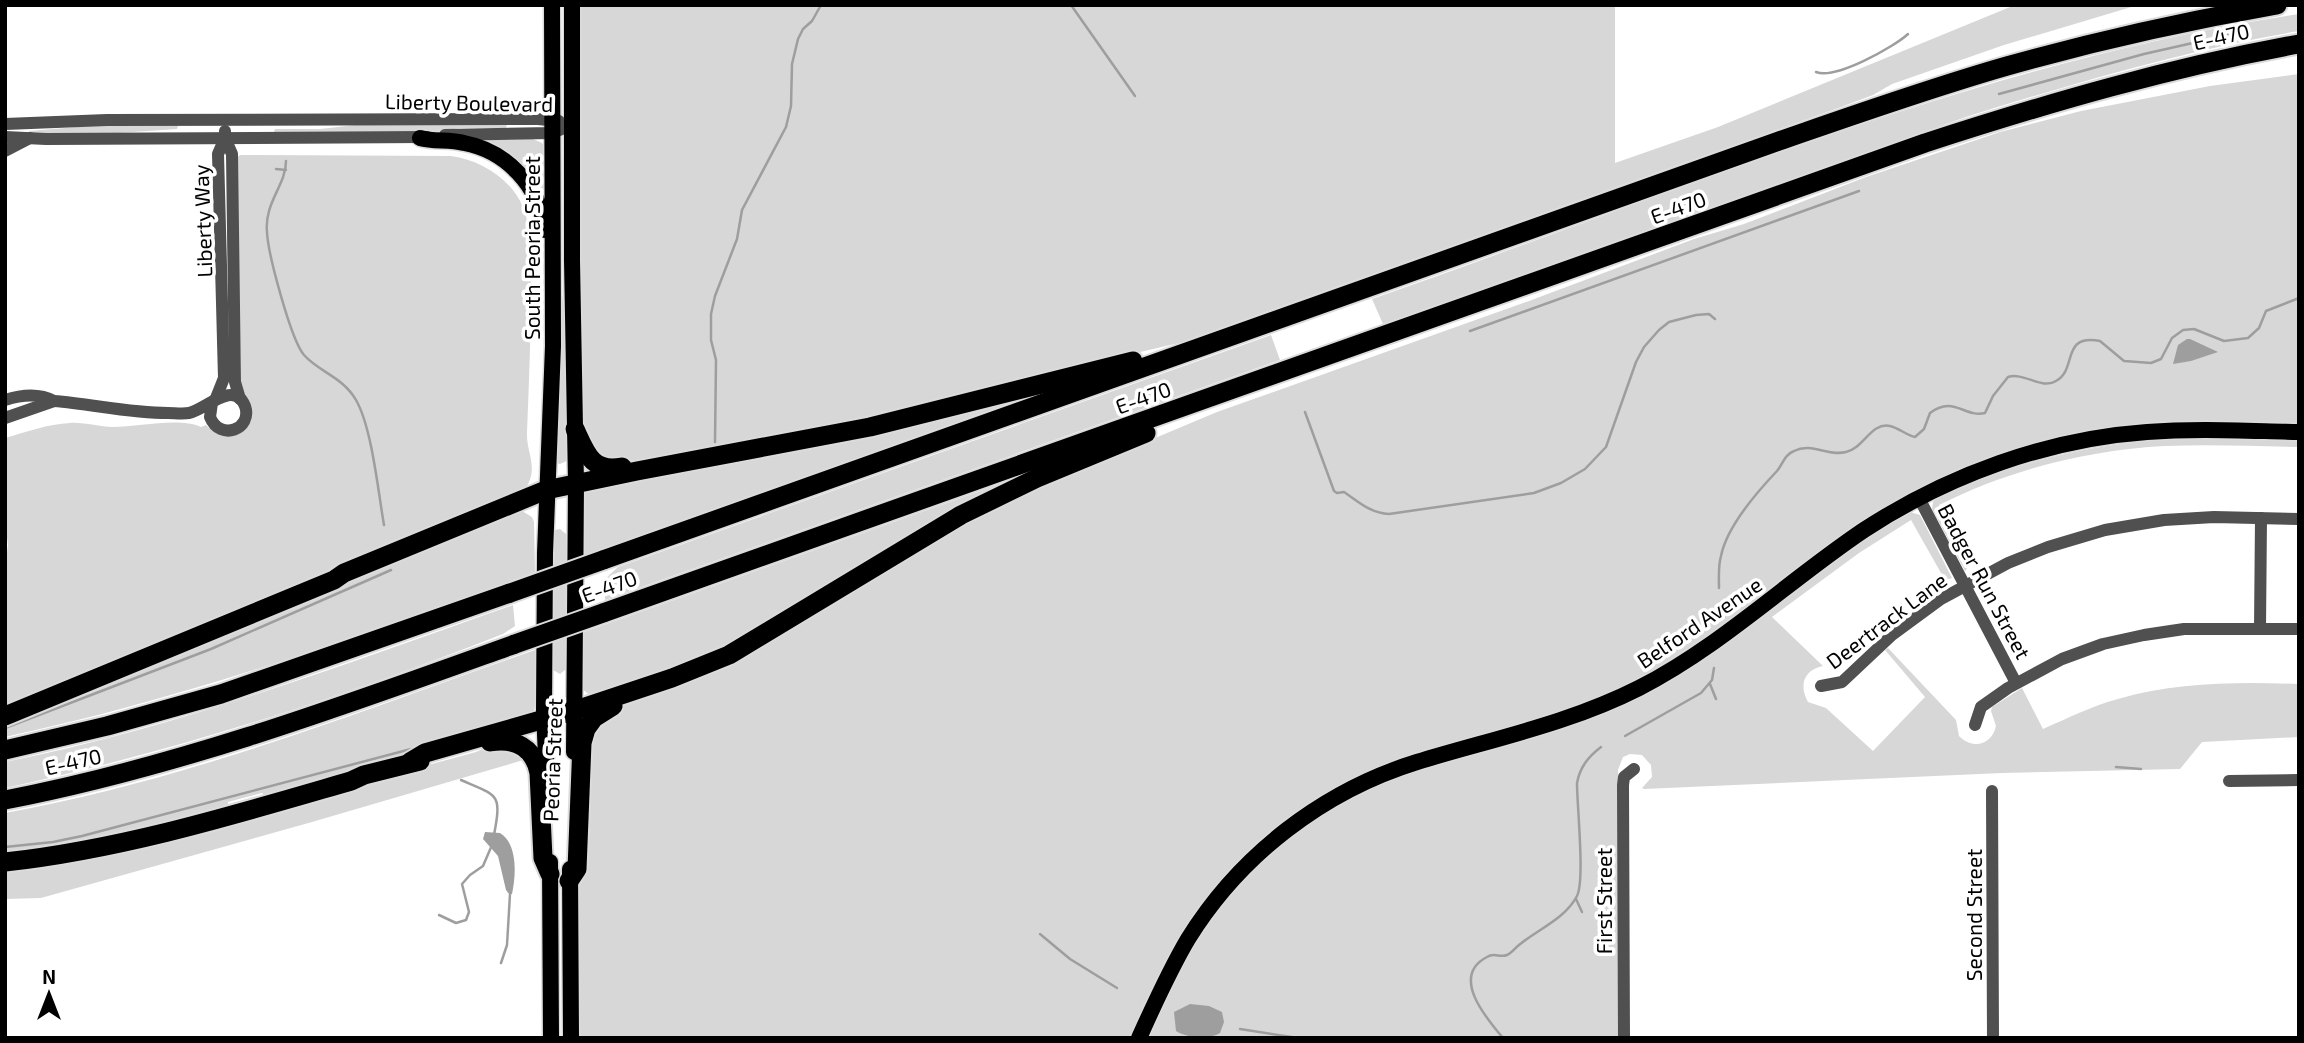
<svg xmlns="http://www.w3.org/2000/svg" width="2304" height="1043" viewBox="0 0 2304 1043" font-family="'Exo 2',sans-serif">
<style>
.green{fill:#d7d7d7}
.water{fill:#9e9e9e}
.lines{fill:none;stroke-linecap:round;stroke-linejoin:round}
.stream{stroke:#9e9e9e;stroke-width:2.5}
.major-casing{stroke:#dbdbdb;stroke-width:19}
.highway-casing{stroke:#dbdbdb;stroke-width:23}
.minor{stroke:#505050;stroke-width:12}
.major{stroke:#000;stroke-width:16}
.highway{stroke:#000;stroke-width:19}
.highway-bridge-casing{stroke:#dbdbdb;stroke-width:23;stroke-linecap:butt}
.highway-bridge{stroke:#000;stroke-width:19}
.labels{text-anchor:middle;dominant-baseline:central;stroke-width:7;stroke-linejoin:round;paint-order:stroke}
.street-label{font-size:21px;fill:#000;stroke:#fff}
</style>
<rect width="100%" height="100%" fill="#fff"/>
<g class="green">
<polygon points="578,5 1615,5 1615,163 1718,127 2015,5 2138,5 2004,45 1892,84 1873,95 1841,107 1179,343 981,389 878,416 624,463 599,459 582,423 579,371"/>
<path d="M 2299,14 L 2299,31 C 2186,50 2075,83 1966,117 L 1383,324 L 1372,299 C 1677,193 1979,62 2299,14 Z"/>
<polygon points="2299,74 2299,426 2192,425 1975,465 1673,661 1613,693 1292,819 1158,983 1131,1038 578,1038 578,889 584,748 587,736 622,706 697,680 749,655 979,512 1217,412 1529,301 1694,239 1744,224 1866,177 2000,132 2081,111 2210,86"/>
<polygon points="507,124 506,128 460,128 422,133 274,132 275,129 320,129 356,125"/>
<polygon points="102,125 177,125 178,126 177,129 118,133 30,133 29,131"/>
<polygon points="477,139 533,139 542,143 546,149 546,207"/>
<path d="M 240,155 L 451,156 C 481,160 511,179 523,207 C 532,231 531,256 531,281 C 531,332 529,382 527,432 C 526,453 539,467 526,488 L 262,598 C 177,636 91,673 5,711 L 5,569 L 8,545 L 5,523 L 5,438 C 26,432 48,424 70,423 C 84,422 99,427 113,427 C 138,427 179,417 201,427 L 206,425 C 217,436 228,440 242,432 L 236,158 Z"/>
<polygon points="558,185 562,185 562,294 567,330 569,460 560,464 556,463"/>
<polygon points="1271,335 1280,360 605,600 605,579 618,567"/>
<polygon points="1045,391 582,556 584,490"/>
<path d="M 2175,438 L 2299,440 L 2299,447 C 2254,446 2209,444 2165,446 C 2087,450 2009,470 1939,505 L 1970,565 L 1965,571 L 1932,509 L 1933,502 L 1938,497 C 2014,462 2092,444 2175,438 Z"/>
<polygon points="1020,477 706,658 591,696 582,689 581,633"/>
<path d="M 522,508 L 522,511 L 532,517 L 534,522 L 535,572 C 361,636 187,698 5,737 L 5,722 L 221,631 Z"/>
<path d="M 1910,512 L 1920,515 L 1952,578 L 1945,580 L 1911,520 L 1859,553 L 1772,617 L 1823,666 C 1803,670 1799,686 1808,702 L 1826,708 L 1873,751 L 1925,697 L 1885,650 L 1888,648 L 1956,720 L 1959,736 C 1973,750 1992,745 1996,726 L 1991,711 L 1992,707 L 2022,688 L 2043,729 C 2068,718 2092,706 2118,699 C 2177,682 2238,682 2299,684 L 2299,737 L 2202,742 L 2180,769 L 2002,773 L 1644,789 L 1642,788 L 1652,777 L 1651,765 L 1642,755 L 1630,754 L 1623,757 L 1618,770 L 1619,1038 L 1146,1038 C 1162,1006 1175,973 1194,943 C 1249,855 1335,794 1435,765 C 1508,744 1581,728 1649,691 C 1742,641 1817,562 1910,512 Z"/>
<polygon points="560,529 566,534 566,669 560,674 553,670 553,534 555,530"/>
<path d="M 513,605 L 515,626 L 503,634 C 341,698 176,751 5,788 L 5,762 C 179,727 346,664 513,605 Z"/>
<path d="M 535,650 L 535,706 L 533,713 L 419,748 L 366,768 L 265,796 L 262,793 L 228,802 L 228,807 L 103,840 L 5,856 L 5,813 C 188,780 361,711 535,650 Z"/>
<polygon points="494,744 527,759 312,822 41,898 5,899 5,870 369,781 476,752"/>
</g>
<g class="water">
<polygon points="2187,339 2190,339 2218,352 2191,361 2173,364 2178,345"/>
<path d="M 485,832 L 500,833 C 518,844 516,876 512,894 L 509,894 L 506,890 L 498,856 L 483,839 Z"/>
<path d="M 1190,1004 L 1209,1006 L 1222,1012 L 1224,1022 L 1220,1033 C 1209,1040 1187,1038 1176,1031 L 1174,1012 Z"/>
</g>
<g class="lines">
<g class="stream">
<polyline points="1071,5 1135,96"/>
<path d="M 1816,72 C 1835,80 1894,47 1908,34"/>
<polyline points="1999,94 2144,54 2237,33"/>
<path d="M 286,161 C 286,185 264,203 267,232 C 268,254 291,340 304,355 C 319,372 343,377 356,400 C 372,428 378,491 384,525"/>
<polyline points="276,169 286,170"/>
<polyline points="1470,331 1859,191"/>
<path d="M 1305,412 L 1334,491 L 1337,493 L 1344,492 C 1359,502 1370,513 1389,514 L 1534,493 L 1561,483 L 1585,469 L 1606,447 L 1636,362 L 1644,347 L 1659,330 L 1669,322 L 1696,315 L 1709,314 L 1715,319"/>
<polyline points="715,442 716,360 711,340 711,314 715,296 737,239 742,210 786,127 791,106 792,64 798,39 803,29 812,21 821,5"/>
<path d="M 1719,588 C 1719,577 1718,566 1721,556 C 1727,526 1757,492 1777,471 C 1783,464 1784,455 1794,451 C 1812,442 1828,457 1846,452 C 1864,448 1871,422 1890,426 C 1899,428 1906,435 1915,437 L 1924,429 L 1930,413 C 1954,395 1964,418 1985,413 L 1993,396 L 2008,377 C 2024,372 2042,390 2056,381 C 2078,369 2060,334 2100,341 L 2124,361 L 2151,363 L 2161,359 L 2172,338 L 2183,330 L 2194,329 L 2224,341 L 2248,338 L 2259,328 L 2266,311 L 2299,298"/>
<polyline points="1710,684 1716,699"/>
<polyline points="5,728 211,649 391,570"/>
<polyline points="1625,736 1701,693 1712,680 1714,668"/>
<polyline points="2116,767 2141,769"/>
<path d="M 461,780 C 498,796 502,793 494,835"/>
<polyline points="5,847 53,842 82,836 411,749"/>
<polyline points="1576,899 1582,912"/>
<polyline points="439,915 456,923 466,920 469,912 462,884 470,875 483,866 492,845"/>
<polyline points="1040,934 1070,959 1117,988"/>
<polyline points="501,963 507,945 510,894"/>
<polyline points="1240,1029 1298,1038"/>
<path d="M 1503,1038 C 1486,1018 1450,976 1487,957 C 1494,952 1500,958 1507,955 C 1512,953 1515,948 1519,945 C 1538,929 1565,919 1577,896 C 1585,880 1577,806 1577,783 C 1580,767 1588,757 1601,747"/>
</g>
<defs>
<g id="major">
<polyline points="572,5 572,260 576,483 574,752"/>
<path d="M 420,138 C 434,142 449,139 464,143 C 507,151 540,187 545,230"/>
<polyline points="547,780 544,712 545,553 553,346 552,5"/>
<polyline points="550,862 551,1038"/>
<polyline points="570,869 571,1038"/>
<path d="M 1139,1038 C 1154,1005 1169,971 1188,939 C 1240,855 1323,791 1417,762 C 1492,739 1568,724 1639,688 C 1721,646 1788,581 1864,530 C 1948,475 2047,439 2147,432 C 2198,428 2248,431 2299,432"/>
</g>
<g id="highway">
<path d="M 575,429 C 586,453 592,473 622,467"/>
<path d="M 603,560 L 1779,141 C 1854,115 1930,88 2007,66 C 2096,41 2186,21 2277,5"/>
<path d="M 603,613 L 1925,143 C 2048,103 2172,67 2299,44"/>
<polyline points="5,716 334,580 344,573 546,490 637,471 870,427 1133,361"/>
<path d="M 490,742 C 514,738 534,747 539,773 L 543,858 L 550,874"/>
<polyline points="5,750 107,726 221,694 510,593"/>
<polyline points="410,762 425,753 576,710 672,678 729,655 961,515 1037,478 1146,433"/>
<path d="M 5,800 C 181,766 348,704 515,644"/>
<path d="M 5,862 C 123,849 237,814 351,781 L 364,775 L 420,761"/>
<polyline points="569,881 577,869 582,743 586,729 594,718 613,706"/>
</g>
</defs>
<use href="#major" class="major-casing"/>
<use href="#highway" class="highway-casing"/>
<g class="minor">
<polyline points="5,124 107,120 538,119 559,121"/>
<polyline points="445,135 552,133 572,125"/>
<polyline points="5,137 46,139 427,137"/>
<polyline points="225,138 232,154 235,382 240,399"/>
<polyline points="5,151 30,138"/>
<polyline points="216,398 224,378 218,154 225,138 225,131"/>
<path d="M 5,400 C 21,395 39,393 54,401 C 92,404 129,413 168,413 C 174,413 183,414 189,413 C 205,410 234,379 245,406 C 253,429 220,442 210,417 L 212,403"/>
<polyline points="5,418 54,401"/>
<polyline points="1919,498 2016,683"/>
<polyline points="2260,628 2261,518"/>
<polyline points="1821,686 1842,682 1892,635 1941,599 2008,563 2048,547 2105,530 2164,520 2214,517 2299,519"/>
<polyline points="1975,725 1981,707 2008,688 2062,659 2103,644 2144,635 2184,629 2299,629"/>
<polyline points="2229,781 2299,780"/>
<polyline points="1992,791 1993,1038"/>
<polyline points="1624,1038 1623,785 1624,777 1634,769"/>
</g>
<use href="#major" class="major"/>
<use href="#highway" class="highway"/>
<defs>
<g id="highway-bridge">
<polyline points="510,593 603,560"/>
<polyline points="515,644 603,613"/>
</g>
</defs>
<use href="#highway-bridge" class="highway-bridge-casing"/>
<use href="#highway-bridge" class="highway-bridge"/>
</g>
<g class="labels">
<g class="street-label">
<text transform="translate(2221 36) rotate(-13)">E-470</text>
<text transform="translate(469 102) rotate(1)">Liberty Boulevard</text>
<text transform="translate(1678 207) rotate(-20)">E-470</text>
<text transform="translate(202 221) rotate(-92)">Liberty Way</text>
<text transform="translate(531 248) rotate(-90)">South Peoria Street</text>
<text transform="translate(1143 397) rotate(-20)">E-470</text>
<text transform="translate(1985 581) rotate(62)">Badger Run Street</text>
<text transform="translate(609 586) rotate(-20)">E-470</text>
<text transform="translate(1886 620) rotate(-37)">Deertrack Lane</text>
<text transform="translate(1699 622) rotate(-34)">Belford Avenue</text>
<text transform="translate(552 760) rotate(-88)">Peoria Street</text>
<text transform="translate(73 761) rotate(-13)">E-470</text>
<text transform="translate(1603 901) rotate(-90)">First Street</text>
<text transform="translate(1973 915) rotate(-90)">Second Street</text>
</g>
</g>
<rect width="2304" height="1043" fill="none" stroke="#000000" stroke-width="14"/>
<g transform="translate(49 994)" stroke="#ffffff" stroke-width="5" paint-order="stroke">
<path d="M0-5L12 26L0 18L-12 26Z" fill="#000000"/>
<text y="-10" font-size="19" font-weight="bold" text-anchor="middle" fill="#000000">N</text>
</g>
</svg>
